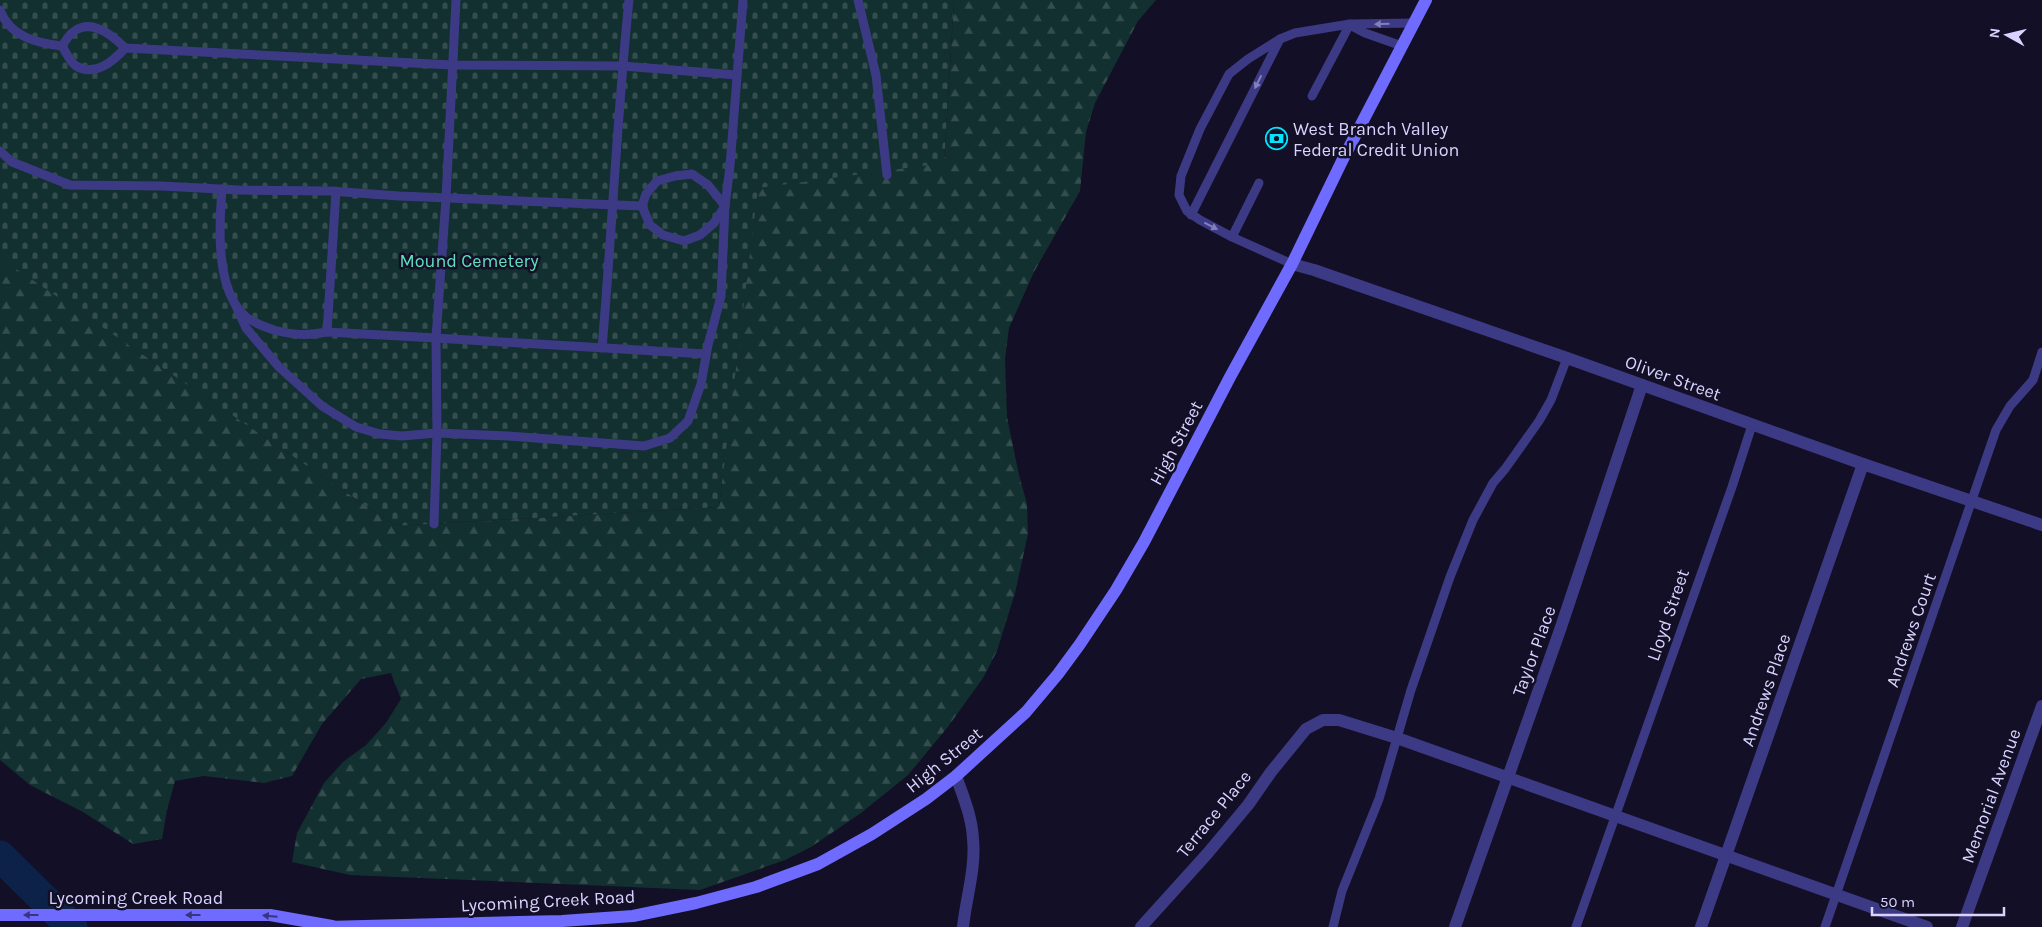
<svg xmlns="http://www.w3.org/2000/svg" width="2042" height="927" viewBox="0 0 2042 927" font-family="Karla,sans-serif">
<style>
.forest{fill:url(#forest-firs)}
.cemetery{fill:url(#cemetery-stones)}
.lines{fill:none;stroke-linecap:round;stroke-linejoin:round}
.river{stroke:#0c2248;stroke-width:31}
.service{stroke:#3d3a85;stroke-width:9}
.minor{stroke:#3d3a85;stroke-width:12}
.tertiary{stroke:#3d3a85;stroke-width:12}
.secondary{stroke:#6f6bff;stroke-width:12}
.oneway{fill:#837fbc}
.oneway2{fill:#38347d}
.labels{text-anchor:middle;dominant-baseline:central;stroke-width:5;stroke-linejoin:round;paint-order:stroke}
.poi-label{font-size:18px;fill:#d9d4ff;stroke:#130f26;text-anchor:start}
.park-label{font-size:18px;fill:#5fe0c0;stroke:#130f26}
.street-label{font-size:18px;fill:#d9d4ff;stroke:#130f26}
</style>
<defs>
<pattern id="forest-firs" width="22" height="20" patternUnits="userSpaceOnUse" patternTransform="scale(1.25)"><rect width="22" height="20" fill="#12302f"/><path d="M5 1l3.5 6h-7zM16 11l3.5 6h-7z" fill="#344d4e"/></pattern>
<pattern id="cemetery-stones" width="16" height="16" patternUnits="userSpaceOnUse" patternTransform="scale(1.25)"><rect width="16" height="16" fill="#12302f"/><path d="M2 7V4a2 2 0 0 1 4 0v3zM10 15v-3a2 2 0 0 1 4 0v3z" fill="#344d4e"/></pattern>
</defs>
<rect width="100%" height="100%" fill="#130f26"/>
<polygon class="forest" points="954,0 1156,0 1138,21 1095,103 1086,132 1080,191 1034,272 1009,328 1005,359 1007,417 1019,475 1027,504 1028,534 1015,593 997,651 983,678 947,728 908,775 861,813 811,847 785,860 700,890 350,875 292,862 297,833 324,783 343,762 366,745 386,723 401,699 391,673 361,679 322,724 292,776 264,783 204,776 175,781 167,810 162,839 133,844 83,812 30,785 0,760 0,59 101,326 396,526 719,507 770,55 944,163"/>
<polygon class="cemetery" points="0,0 954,0 944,163 758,188 719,507 396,526 0,258"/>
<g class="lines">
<polyline class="river" points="0,856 72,927"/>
<g class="service">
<polyline points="858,0 876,75 887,175"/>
<path d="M 0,10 C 10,37 37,43 62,46 C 65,42 68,36 72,33 C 90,17 112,35 125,48 L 452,65 L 622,66 L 737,75"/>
<polyline points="1350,25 1365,33 1402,46"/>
<path d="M 62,46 C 66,52 70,62 76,66 C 95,77 114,61 125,48"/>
<polyline points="1312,96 1350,24"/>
<polyline points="0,151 12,162 70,185 161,186 239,190 330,191 399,196 642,206"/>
<polygon points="692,174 708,185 725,206 714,223 700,235 684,241 663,235 650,225 642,206 646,194 657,181 675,176"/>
<path d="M 222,189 C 219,226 215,290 246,317 C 254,323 265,327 274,330 C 293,335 307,336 327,332"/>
<polyline points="336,191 327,332 436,338 446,198 456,0"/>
<polyline points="1191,215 1280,39"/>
<polyline points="1232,237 1259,183"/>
<polyline points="1292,264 1232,237 1200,220 1187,211 1179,195 1181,176 1200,129 1229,74 1248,59 1280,39 1295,33 1350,24 1414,23"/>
<polyline points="235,304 246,328 279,367 322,406 356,427 380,434 402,436 437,433 434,524"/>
<path d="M 602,348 C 612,232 617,116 629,0"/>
<polyline points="706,354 436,338 437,433 508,436 644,446 670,438 688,421 701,384 708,345 721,296 725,206 730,166 743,0"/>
<polyline points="1333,927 1342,891 1379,799 1411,690 1450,577 1473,520 1493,483 1505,469 1539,421 1551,400 1567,358"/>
<polyline points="1576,927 1732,487 1752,425"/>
<polyline points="1825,927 1996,430 2010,406 2033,380 2042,352"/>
</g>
<g class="minor">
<polyline points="1292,264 1314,270 1567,358 1863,464 2042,525"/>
<path d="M 956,776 C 963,796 972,817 973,839 C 976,868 966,898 963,927"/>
<polyline points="1141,927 1207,854 1248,805 1271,772 1306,729 1323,720 1339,720 1397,738 1927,927"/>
<polyline points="1455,927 1560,630 1642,385"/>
<polyline points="1701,927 1863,464"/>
</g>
<polyline class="tertiary" points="1962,927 2042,706"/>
<g class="secondary">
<polyline points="0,915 270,915 332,926"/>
<polyline points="326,927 562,921 633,916 696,903 756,887 818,864 872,834 926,799 956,776 1026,712 1058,674 1080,644 1116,590 1144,542 1230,377 1292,264 1343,159 1426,0"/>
</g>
</g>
<defs><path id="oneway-solid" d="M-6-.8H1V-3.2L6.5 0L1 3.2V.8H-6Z" transform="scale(1.25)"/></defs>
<g class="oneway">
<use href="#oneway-solid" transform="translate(1382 24) rotate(179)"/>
<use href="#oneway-solid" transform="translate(1258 82) rotate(117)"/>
<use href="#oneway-solid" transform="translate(1211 226) rotate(27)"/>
</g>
<g class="oneway2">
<use href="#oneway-solid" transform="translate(31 915) rotate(180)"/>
<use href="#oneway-solid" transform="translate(193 915) rotate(180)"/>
<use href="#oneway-solid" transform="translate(270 916) rotate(-175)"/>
</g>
<defs>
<symbol id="bank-ring" viewBox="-11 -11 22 22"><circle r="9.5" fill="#130f26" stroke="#00e5ff" stroke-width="1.5"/><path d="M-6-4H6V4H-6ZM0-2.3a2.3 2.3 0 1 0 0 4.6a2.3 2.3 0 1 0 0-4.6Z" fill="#00e5ff"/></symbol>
</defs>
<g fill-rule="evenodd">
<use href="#bank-ring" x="1264" y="126" width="25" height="25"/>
</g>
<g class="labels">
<g class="poi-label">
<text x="1293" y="129">West Branch Valley<tspan x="1293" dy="21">Federal Credit Union</tspan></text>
</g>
<g class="park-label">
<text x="469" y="261">Mound Cemetery</text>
</g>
<g class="street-label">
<text transform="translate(1673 378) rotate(20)">Oliver Street</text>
<text transform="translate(1176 443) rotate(-62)">High Street</text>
<text transform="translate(1668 615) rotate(-71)">Lloyd Street</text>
<text transform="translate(1911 630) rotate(-71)">Andrews Court</text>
<text transform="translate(1534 651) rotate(-70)">Taylor Place</text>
<text transform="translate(1766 690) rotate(-71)">Andrews Place</text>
<text transform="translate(944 760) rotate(-39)">High Street</text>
<text transform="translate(1991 796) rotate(-70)">Memorial Avenue</text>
<text transform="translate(1214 814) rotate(-51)">Terrace Place</text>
<text x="136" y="898">Lycoming Creek Road</text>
<text transform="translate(548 901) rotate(-3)">Lycoming Creek Road</text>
</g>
</g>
<g transform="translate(2007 35) rotate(278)" stroke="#130f26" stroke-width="4" paint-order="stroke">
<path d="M0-4L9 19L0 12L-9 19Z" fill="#d9d4ff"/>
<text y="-8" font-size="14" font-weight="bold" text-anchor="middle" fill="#d9d4ff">N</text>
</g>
<path d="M1872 907v8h132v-8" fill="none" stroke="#d9d4ff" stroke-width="2.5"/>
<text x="1880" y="907" font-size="15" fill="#d9d4ff" stroke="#130f26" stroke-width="4" paint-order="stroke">50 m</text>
</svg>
